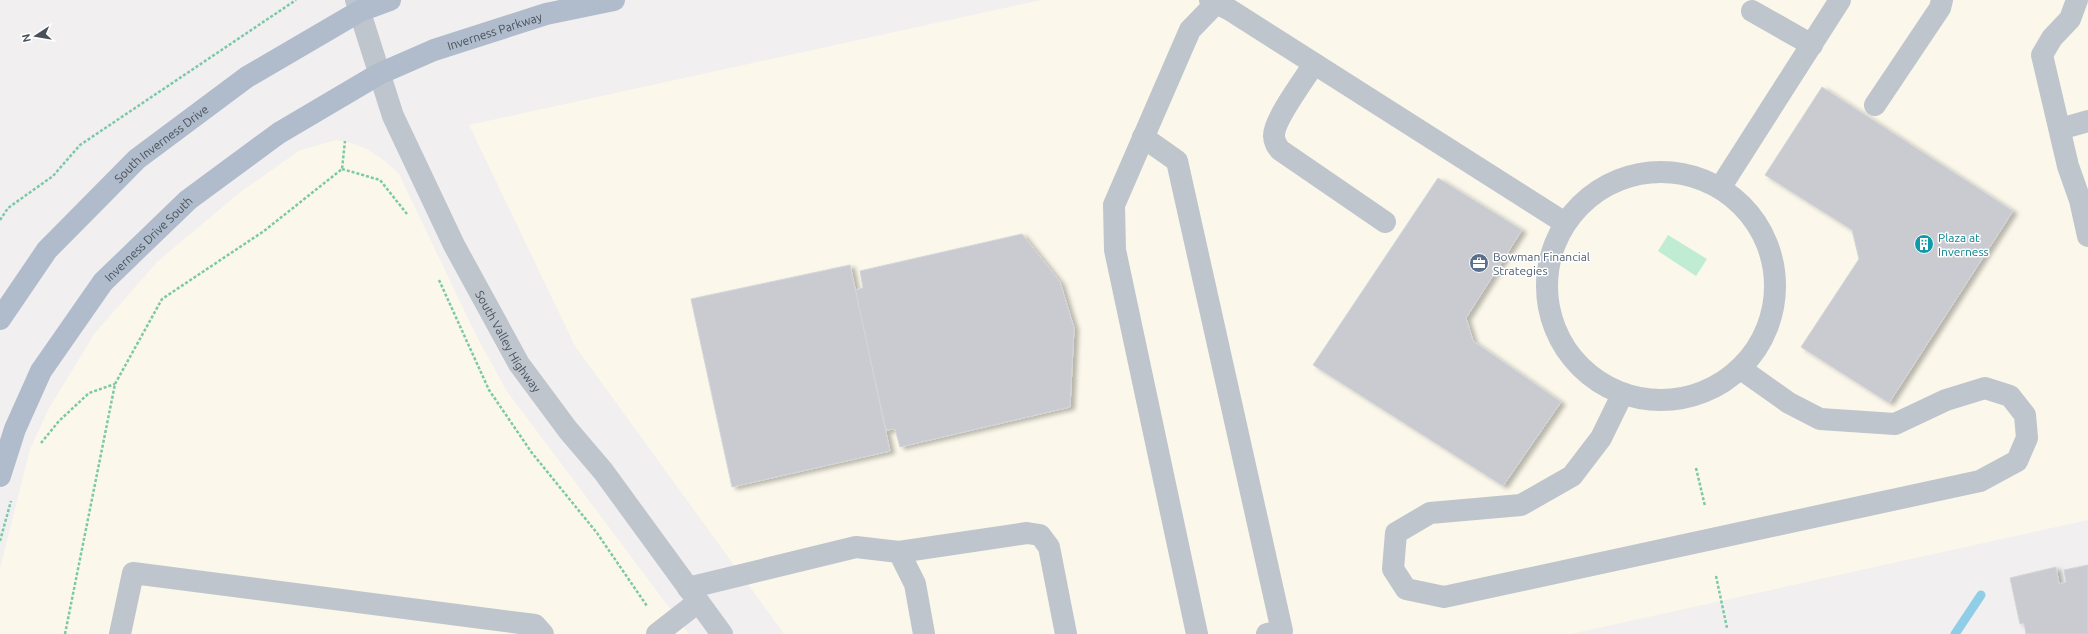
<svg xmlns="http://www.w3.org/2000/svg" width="2088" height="634" viewBox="0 0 2088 634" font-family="Ubuntu,sans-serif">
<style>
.commercial{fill:#fbf7ea}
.green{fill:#c0ecd4}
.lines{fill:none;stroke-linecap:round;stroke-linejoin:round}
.stream{stroke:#90cee7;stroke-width:9}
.building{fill:#c9cbd1;stroke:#d3d5da;filter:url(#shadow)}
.path{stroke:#7ac9a7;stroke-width:2.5;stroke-dasharray:3 2;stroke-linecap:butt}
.minor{stroke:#bec5cd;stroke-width:22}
.major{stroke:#b0bccc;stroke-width:22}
.labels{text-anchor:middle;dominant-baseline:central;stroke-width:3;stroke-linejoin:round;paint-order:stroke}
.street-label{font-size:12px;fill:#48515b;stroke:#fff}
.culture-label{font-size:12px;fill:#0d838f;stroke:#fff;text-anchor:start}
.service-label{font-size:12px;fill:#4e5e75;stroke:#fff;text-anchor:start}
</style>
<defs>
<filter id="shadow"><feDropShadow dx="4.5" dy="2.5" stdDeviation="2" flood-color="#0004"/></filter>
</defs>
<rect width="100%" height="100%" fill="#f1efef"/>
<g class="commercial">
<polygon points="1041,0 2088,0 2088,520 1571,634 784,634 575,346 469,125"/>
<polygon points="336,140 351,143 367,149 385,161 399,174 475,333 506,390 689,634 0,634 0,568 30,449 49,408 95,333 157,262 239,193 300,150"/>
</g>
<polygon class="green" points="1668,235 1707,259 1696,276 1658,251"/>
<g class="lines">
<polyline class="stream" points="1955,634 1981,595"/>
</g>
<g class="building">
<polygon points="1822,87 2013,211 1889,403 1801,347 1859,259 1852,230 1765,175"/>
<polygon points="1438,178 1522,230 1466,318 1473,341 1561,402 1503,486 1313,365"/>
<polygon points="1022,234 1060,282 1074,328 1070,407 900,447 895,429 886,430 855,290 863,288 860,271"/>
<polygon points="850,265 890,451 732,487 691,299"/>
<polygon points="2088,565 2088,634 2026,634 2024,623 2020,624 2010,578 2056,567 2059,584 2066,582 2064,570"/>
</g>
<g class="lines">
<g class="path">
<polyline points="342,169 380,180 407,214"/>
<polyline points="0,220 8,208 53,176 80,145 296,0"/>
<polyline points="439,280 489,390 532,453 597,533 647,606"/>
<polyline points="41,443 59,421 89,393 115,384"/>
<polyline points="1696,468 1705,506"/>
<polyline points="0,541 11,501"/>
<polyline points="1716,576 1727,628"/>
<polyline points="65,634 115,384 162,299 264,231 342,169 345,141"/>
</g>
<g class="minor">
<path id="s1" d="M 356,0 L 393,116 L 454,245 L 519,364 L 568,430 L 603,471 L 722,634"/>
<polyline points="1210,0 1230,10 1565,223"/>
<polyline points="2077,0 2070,19 2052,38 2042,55 2068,166 2080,200 2088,236"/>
<polyline points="1752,11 1812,45"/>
<path d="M 1314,64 C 1305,78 1273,121 1274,136 C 1274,142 1277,146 1280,150 L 1385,222"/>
<polyline points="1875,105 1940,8 1942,0"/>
<polyline points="2060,129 2088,121"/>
<polyline points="1143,137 1177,161 1282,631 1267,634"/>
<circle cx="1661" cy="286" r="114"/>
<polyline points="1720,188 1840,0"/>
<polyline points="1622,395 1601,438 1572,476 1521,505 1430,513 1396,533 1393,569 1406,589 1444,597 1980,481 2017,461 2027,438 2025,415 2010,396 1985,388 1946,400 1895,424 1820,419 1789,403 1741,369"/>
<polyline points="899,552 1027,533 1040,535 1049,547 1066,634"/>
<polyline points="688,588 856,547 899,552 915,584 924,634"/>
<polyline points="120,634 133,573 535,625 543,634"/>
<polyline points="657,634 698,602"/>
<polyline points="1197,634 1115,250 1114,205 1190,30 1219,0"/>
</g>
<g class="major">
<path id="s2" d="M 0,319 L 47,250 L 137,159 L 247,77 L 360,11 L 390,0"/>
<path id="s3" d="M 0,476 L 15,429 L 41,371 L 103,282 L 188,200 L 279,133 L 379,74 L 434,50 L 546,14 L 614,0"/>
</g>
</g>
<defs>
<symbol id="building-disc" viewBox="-11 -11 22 22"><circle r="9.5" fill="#0f9aa8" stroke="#fff"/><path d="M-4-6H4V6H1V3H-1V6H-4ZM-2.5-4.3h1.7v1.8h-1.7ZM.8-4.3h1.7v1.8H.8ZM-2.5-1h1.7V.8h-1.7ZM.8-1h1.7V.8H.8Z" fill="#fff"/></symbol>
<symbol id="office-disc" viewBox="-11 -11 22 22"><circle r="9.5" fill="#5c6f8a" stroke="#fff"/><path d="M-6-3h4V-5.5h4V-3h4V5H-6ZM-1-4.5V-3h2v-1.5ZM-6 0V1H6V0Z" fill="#fff"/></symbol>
</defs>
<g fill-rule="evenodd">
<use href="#building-disc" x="1913" y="233" width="22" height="22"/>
<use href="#office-disc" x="1468" y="252" width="22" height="22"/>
</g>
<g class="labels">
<g class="street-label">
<text stroke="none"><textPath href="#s3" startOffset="692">Inverness Parkway</textPath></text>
<text stroke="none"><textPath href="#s2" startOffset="240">South Inverness Drive</textPath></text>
<text stroke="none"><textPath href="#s3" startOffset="284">Inverness Drive South</textPath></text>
<text stroke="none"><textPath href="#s1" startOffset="375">South Valley Highway</textPath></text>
</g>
<g class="culture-label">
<text x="1938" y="237">Plaza at<tspan x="1938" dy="14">Inverness</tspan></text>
</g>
<g class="service-label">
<text x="1493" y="256">Bowman Financial<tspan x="1493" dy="14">Strategies</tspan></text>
</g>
</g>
<g transform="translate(36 36) rotate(258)" stroke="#ffffff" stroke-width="3" paint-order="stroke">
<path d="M0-3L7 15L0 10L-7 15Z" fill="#48515b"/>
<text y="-6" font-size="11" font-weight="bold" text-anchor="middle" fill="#48515b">N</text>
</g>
</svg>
